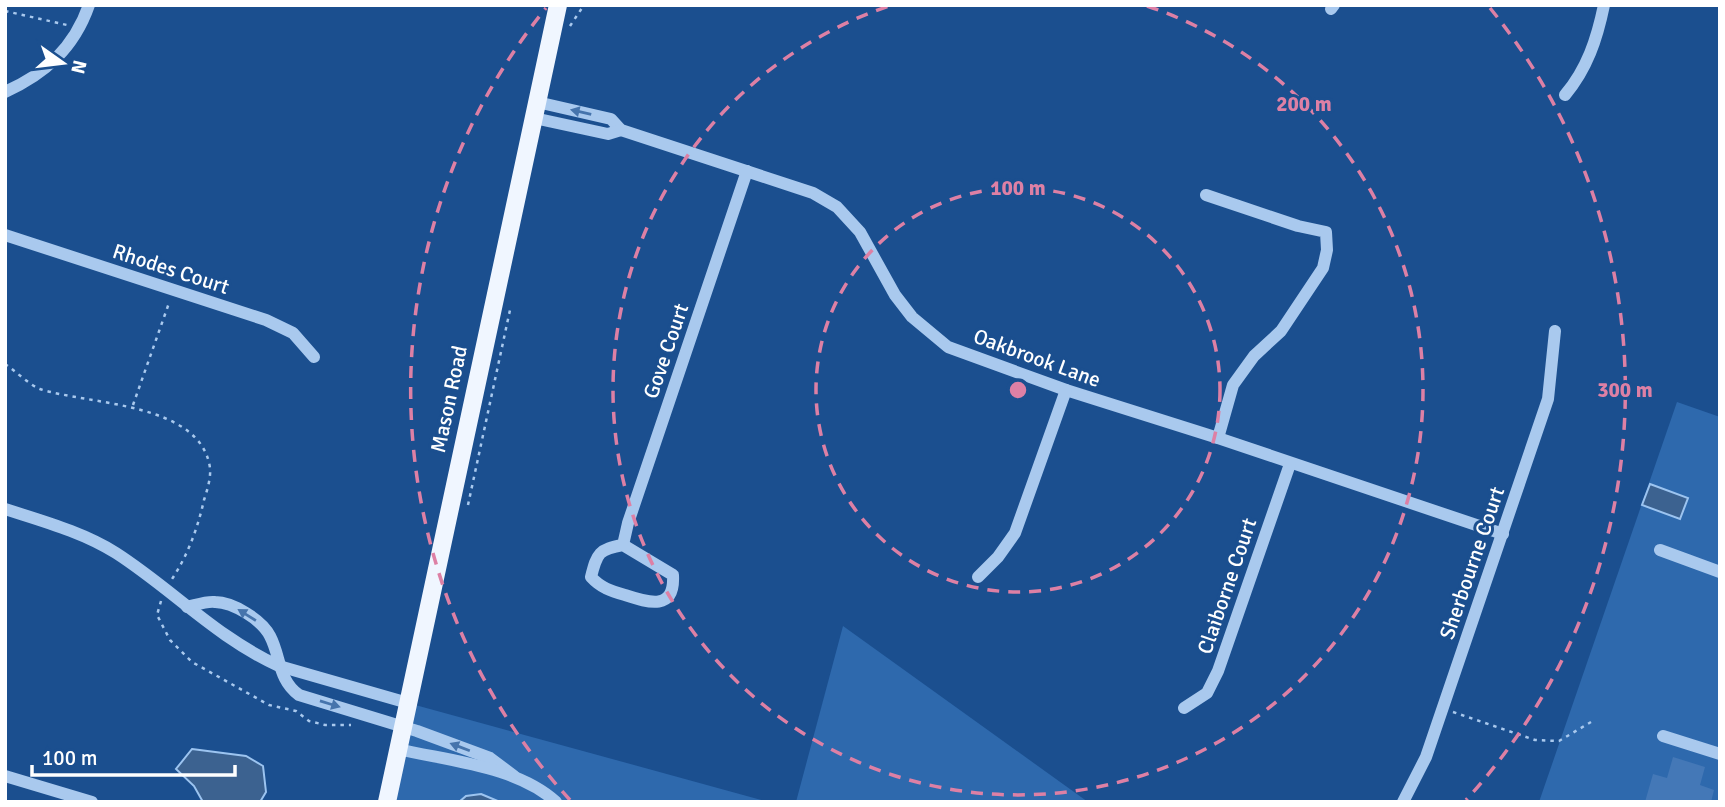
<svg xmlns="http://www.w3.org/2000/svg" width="1725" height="807" viewBox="0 0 1725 807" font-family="Signika,sans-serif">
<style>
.green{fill:#2e69ad}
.water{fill:#3c6290;stroke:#9cc4f0;stroke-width:2}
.building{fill:#4478b7}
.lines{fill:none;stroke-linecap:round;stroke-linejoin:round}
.path{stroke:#a9c9ee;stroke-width:2.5;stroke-dasharray:3.5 5;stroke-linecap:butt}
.minor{stroke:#a9c9ee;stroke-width:12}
.major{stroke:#f0f6ff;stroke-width:18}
.oneway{fill:#4674ac}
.ring{fill:none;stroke:#dd80a5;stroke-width:3.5;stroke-dasharray:12 9}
.labels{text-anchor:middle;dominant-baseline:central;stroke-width:6;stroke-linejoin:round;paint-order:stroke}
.street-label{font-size:21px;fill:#fff;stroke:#1b4f8f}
.centre{fill:#dd80a5;stroke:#1b4f8f;stroke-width:3.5}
.ring-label{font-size:21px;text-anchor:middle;font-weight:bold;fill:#dd80a5;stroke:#1b4f8f;stroke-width:6;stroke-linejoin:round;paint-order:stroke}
</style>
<rect width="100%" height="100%" fill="#1b4f8f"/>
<g class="green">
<polygon points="1677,402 1720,417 1720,802 1539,802"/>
<polygon points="843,626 1088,802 796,802"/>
<polygon points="408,703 769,802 387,802"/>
</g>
<g class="water">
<polygon points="1650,484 1688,498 1680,519 1642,505"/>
<polygon points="192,749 246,756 263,766 266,792 260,802 203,802 194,786 176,769"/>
<polygon points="481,794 500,802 459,802 466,796"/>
</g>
<polygon class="building" points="1673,757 1705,767 1700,785 1714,790 1711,802 1645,802 1653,774 1667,778"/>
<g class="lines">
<g class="path">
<polyline points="5,11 67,25"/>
<polyline points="570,26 584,5"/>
<path d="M 5,364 C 17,372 28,384 40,389 C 89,405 201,402 210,468 C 211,478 207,491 204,500 C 198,527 188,555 172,579"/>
<polyline points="133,405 169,303"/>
<polyline points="468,505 510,310"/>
<polyline points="161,601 157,615 170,640 192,662 269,705 296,711 309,721 325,725 351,725"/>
<polyline points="1453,712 1535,740 1559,741 1591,722"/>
</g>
<g class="minor">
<polyline points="1331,9 1334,5"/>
<path d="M 5,92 C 45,74 74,48 89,5"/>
<path d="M 1565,95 C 1587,69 1597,39 1604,5"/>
<polyline points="537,102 611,119 621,130 813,193 837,207 860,232 895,295 912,317 948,347 1066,390 1218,438 1503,534"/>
<polyline points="534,118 608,134 621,130"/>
<polyline points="1206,195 1298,226 1326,232 1327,250 1323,268 1281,331 1254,356 1233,385 1218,438"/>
<polyline points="5,235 266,320 293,333 314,357"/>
<path d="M 5,509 C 42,521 83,532 116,553 C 172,589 217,638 279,666 L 408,703"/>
<path d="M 623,545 L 673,575 C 675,611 649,603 625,595 C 611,591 601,588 591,577 C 597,553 599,549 623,545 L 628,523 L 747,171"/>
<polyline points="1660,550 1720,572"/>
<polyline points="978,577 998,557 1015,533 1066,390"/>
<path d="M 187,607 C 196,605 206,601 215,602 C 233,602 262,620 270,636 C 281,657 278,680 299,695 L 417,731 L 490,758 L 514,776"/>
<polyline points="1184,708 1207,693 1218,671 1290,464"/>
<polyline points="1663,736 1720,754"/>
<path d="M 398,749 C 448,761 517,766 556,802"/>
<polyline points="5,776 92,802"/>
<polyline points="1403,802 1426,757 1548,399 1555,331"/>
</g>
<polyline class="major" points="387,802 558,5"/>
</g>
<defs><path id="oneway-solid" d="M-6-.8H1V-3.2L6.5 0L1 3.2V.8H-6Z" transform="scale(1.75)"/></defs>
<g class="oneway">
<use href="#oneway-solid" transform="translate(581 112) rotate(-167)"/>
<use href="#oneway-solid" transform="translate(247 615) rotate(-148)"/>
<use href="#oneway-solid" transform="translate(330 704) rotate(17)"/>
<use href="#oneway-solid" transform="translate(460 747) rotate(-159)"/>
</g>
<g class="ring">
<circle cx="1018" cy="390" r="202"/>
<path d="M1147 6A405 405 0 1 1 889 6"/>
<path d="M570 800A607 607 0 0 1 546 8M1490 8A607 607 0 0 1 1466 800"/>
</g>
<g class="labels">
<g class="street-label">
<text transform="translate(171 269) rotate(18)">Rhodes Court</text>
<text transform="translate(666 351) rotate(-71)">Gove Court</text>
<text transform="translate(1037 358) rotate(20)">Oakbrook Lane</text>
<text transform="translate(449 399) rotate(-78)">Mason Road</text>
<text transform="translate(1472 563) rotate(-71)">Sherbourne Court</text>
<text transform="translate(1227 586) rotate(-71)">Claiborne Court</text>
</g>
</g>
<circle cx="1018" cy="390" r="10" class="centre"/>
<g class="ring-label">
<text x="1304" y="111">200 m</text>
<text x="1018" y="195">100 m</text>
<text x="1625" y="397">300 m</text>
</g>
<rect width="1725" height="807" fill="none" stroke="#ffffff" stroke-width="14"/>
<g transform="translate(63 63) rotate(104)" stroke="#1b4f8f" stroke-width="5" paint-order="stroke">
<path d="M0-5L12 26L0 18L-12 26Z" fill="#ffffff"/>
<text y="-10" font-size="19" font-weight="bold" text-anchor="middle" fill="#ffffff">N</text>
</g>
<path d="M32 765v10h203v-10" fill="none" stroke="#ffffff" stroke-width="3.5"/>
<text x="42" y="765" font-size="21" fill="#ffffff" stroke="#1b4f8f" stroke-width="5" paint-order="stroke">100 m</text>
</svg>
